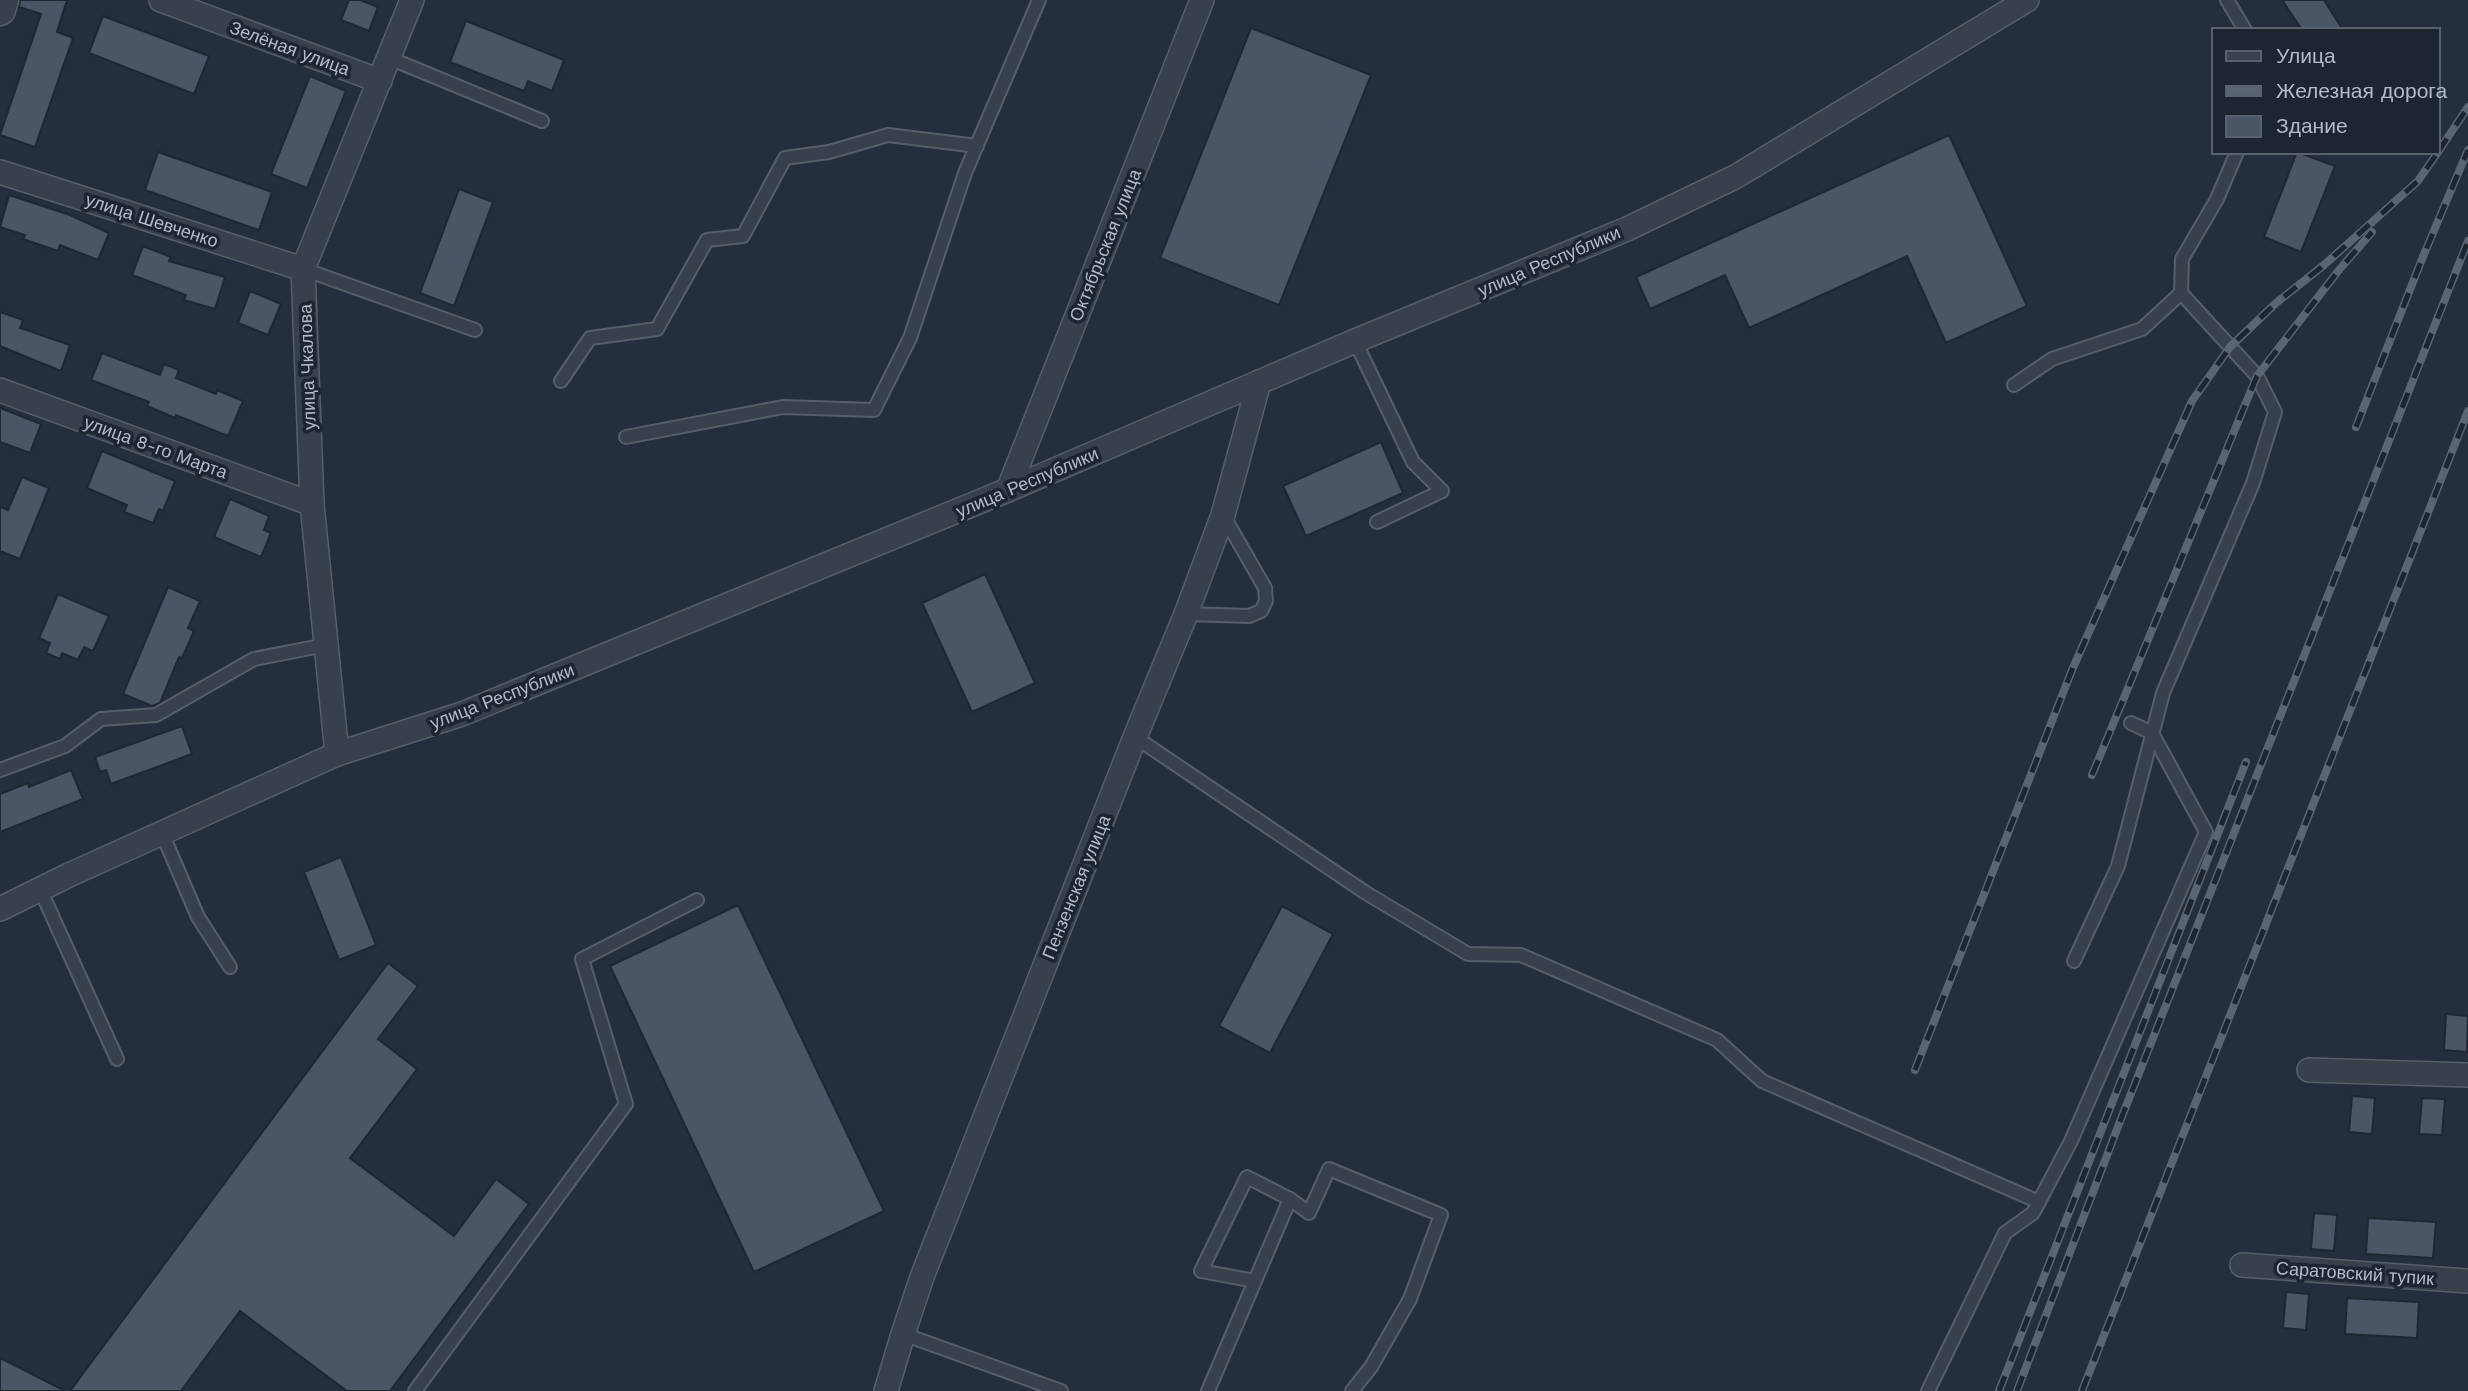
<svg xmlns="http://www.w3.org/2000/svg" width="2468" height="1391" viewBox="0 0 2468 1391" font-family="'Work Sans',sans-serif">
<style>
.building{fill:#4a5565;stroke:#1f2733;stroke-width:2}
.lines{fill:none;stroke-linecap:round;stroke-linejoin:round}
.service-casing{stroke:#565e6a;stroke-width:16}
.minor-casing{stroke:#565e6a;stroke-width:26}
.tertiary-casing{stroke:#565e6a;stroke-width:33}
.service{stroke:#38404c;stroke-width:12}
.minor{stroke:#38404c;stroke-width:23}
.tertiary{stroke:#38404c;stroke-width:30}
.rail-casing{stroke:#5a6473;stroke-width:8}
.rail{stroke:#1d2531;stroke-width:5;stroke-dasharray:16;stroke-linecap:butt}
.labels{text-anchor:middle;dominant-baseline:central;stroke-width:7;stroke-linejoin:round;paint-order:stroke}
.street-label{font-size:18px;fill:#b3bbc7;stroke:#1d2531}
</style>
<rect width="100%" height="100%" fill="#242e3c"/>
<g class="building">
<polygon points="20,0 67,0 57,32 73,38 35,147 0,135 41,14 19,7"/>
<polygon points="349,0 360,0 378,7 369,31 341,20"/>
<polygon points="2282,0 2324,0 2343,30 2302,30"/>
<polygon points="103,16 209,56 194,94 89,53"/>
<polygon points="466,21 564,60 552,91 528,81 524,91 450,62"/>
<polygon points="1251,28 1371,75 1279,305 1160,258"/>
<polygon points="310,76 346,91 307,188 271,174"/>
<polygon points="1949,135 2027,306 1946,343 1907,256 1749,328 1725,275 1650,309 1636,277"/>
<polygon points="158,152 272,192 259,230 145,190"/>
<polygon points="2297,152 2335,166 2301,252 2264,237"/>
<polygon points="459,189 493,202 454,306 420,293"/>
<polygon points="9,195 70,215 109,233 98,260 60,245 58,251 23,239 25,235 0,227"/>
<polygon points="143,246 171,257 169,261 225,277 215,309 184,300 186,295 132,275"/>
<polygon points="250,291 281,304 268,335 238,323"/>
<polygon points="0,312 23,320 20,328 70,345 61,371 0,346"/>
<polygon points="102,353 160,375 164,364 179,370 176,378 216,394 217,390 243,401 228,436 176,415 175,418 147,406 149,402 91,380"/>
<polygon points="0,408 41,424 30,453 0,442"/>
<polygon points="1381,442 1403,493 1306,536 1283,486"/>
<polygon points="102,451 175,481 163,511 159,509 153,523 124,512 127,505 87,488"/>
<polygon points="22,477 49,488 20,559 0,551 0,507 8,510"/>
<polygon points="230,499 269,516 264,530 271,533 261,557 214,537"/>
<polygon points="985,574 1035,683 972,712 922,603"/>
<polygon points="168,587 200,601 188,628 194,631 182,658 179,657 160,703 152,706 123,694"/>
<polygon points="58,594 109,616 93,651 84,647 78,660 62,653 60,659 46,653 50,643 39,638"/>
<polygon points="182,726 192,754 111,784 106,770 100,772 95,757"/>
<polygon points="71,770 83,799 0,832 0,794 28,783 29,787"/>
<polygon points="341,857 376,945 339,960 304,872"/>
<polygon points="738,905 884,1211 754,1272 610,966"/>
<polygon points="1282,906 1333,934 1270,1053 1219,1026"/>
<polygon points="388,963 418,986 378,1039 417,1069 350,1158 454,1236 496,1179 529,1204 390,1391 347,1391 240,1311 181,1391 70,1391"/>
<polygon points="2446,1014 2468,1016 2467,1052 2444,1050"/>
<polygon points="2352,1096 2375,1098 2372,1134 2349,1132"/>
<polygon points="2422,1098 2445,1099 2442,1135 2419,1134"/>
<polygon points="2314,1213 2337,1215 2334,1251 2311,1249"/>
<polygon points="2368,1218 2436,1222 2433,1258 2366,1254"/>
<polygon points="2286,1292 2309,1294 2306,1330 2283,1328"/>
<polygon points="2347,1298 2419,1302 2417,1338 2345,1334"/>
<polygon points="0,1358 65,1391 0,1391"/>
</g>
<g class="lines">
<defs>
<g id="service">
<polyline points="2227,0 2245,30"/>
<polyline points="389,58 542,121"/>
<polyline points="303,269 475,330"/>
<polyline points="1355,341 1413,462 1442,491 1377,522"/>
<polyline points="561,381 590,338 657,329 707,240 743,236 785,158 829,152 888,135 977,146"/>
<polyline points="2014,385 2052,359 2142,329 2181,293"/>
<polyline points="626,437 783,407 874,410 910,338 965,173 1039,0"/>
<polyline points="1186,614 1249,616 1261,611 1266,601 1265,588 1223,515"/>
<polyline points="1135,737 1366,893 1468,954 1521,955 1717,1040 1762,1081 2039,1202"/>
<polyline points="0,770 65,746 101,719 156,715 254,659 326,645"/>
<polyline points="162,833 198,917 230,967"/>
<polyline points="40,889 117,1059"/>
<polyline points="2074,961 2118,866 2163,693 2253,483 2275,412 2257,376 2181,293 2182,259 2217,199 2237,152"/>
<polyline points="1290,1199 1309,1213 1329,1169 1441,1215 1410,1299 1371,1367 1352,1391"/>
<polyline points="903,1334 1061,1391"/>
<polyline points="415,1391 626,1104 582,959 697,900"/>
<polyline points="1208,1391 1290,1199 1247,1177 1201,1271 1255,1281"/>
<polyline points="1928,1391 2005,1233 2033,1213 2071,1141 2206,832 2152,733 2131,723"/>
</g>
<g id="minor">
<polyline points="161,0 380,81"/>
<polyline points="0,172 303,269"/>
<polyline points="0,390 312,504"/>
<polyline points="1008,490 1202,0"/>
<polyline points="337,754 312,504 303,269 412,0"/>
<polyline points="0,909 69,875 337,754 462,714 1008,490 1355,341 1627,229 1735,177 2027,0"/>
<polyline points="2309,1070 2468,1075"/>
<polyline points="2242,1265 2468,1281"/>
<polyline points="886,1391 903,1334 922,1277 1135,737 1186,614 1223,515 1259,382"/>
</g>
<polyline id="tertiary" points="0,10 3,0"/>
</defs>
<use href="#service" class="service-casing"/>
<use href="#minor" class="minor-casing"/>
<use href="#tertiary" class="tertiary-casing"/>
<use href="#service" class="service"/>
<use href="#minor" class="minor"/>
<use href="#tertiary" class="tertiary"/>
<defs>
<g id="rail">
<polyline points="2438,152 2468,107"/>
<polyline points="2356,427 2422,259 2468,150"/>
<polyline points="2092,775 2257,376 2339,270 2372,232"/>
<polyline points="1915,1070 2072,670 2192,401 2230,347 2276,303 2324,265 2418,181 2438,152"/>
<polyline points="1999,1391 2246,762"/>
<polyline points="2017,1391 2119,1124 2468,241"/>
<polyline points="2082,1391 2468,411"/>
</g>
</defs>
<use href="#rail" class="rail-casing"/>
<use href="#rail" class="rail"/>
</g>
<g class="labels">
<g class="street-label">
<text transform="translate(290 48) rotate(20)">Зелёная улица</text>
<text transform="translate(152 220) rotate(18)">улица Шевченко</text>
<text transform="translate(1105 245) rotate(-68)">Октябрьская улица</text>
<text transform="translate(1549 261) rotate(-23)">улица Республики</text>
<text transform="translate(307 367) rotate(-92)">улица Чкалова</text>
<text transform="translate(156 447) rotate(20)">улица 8-го Марта</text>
<text transform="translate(1027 482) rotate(-23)">улица Республики</text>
<text transform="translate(502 696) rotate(-21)">улица Республики</text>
<text transform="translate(1076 887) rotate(-68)">Пензенская улица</text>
<text transform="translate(2355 1273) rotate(4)">Саратовский тупик</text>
</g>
</g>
<rect x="2212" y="28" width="228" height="126" fill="#1d2531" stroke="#59616d" stroke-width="2"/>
<rect x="2226" y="51" width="35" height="10" fill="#38404c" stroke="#59616d" stroke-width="2"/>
<text x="2276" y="63" font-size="21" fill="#b3bbc7">Улица</text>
<rect x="2226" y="86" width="35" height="10" fill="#5a6473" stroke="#59616d" stroke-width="2"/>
<text x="2276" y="98" font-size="21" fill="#b3bbc7">Железная дорога</text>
<rect x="2226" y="116" width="35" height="21" fill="#4a5565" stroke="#59616d" stroke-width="2"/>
<text x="2276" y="133" font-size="21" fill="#b3bbc7">Здание</text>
</svg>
